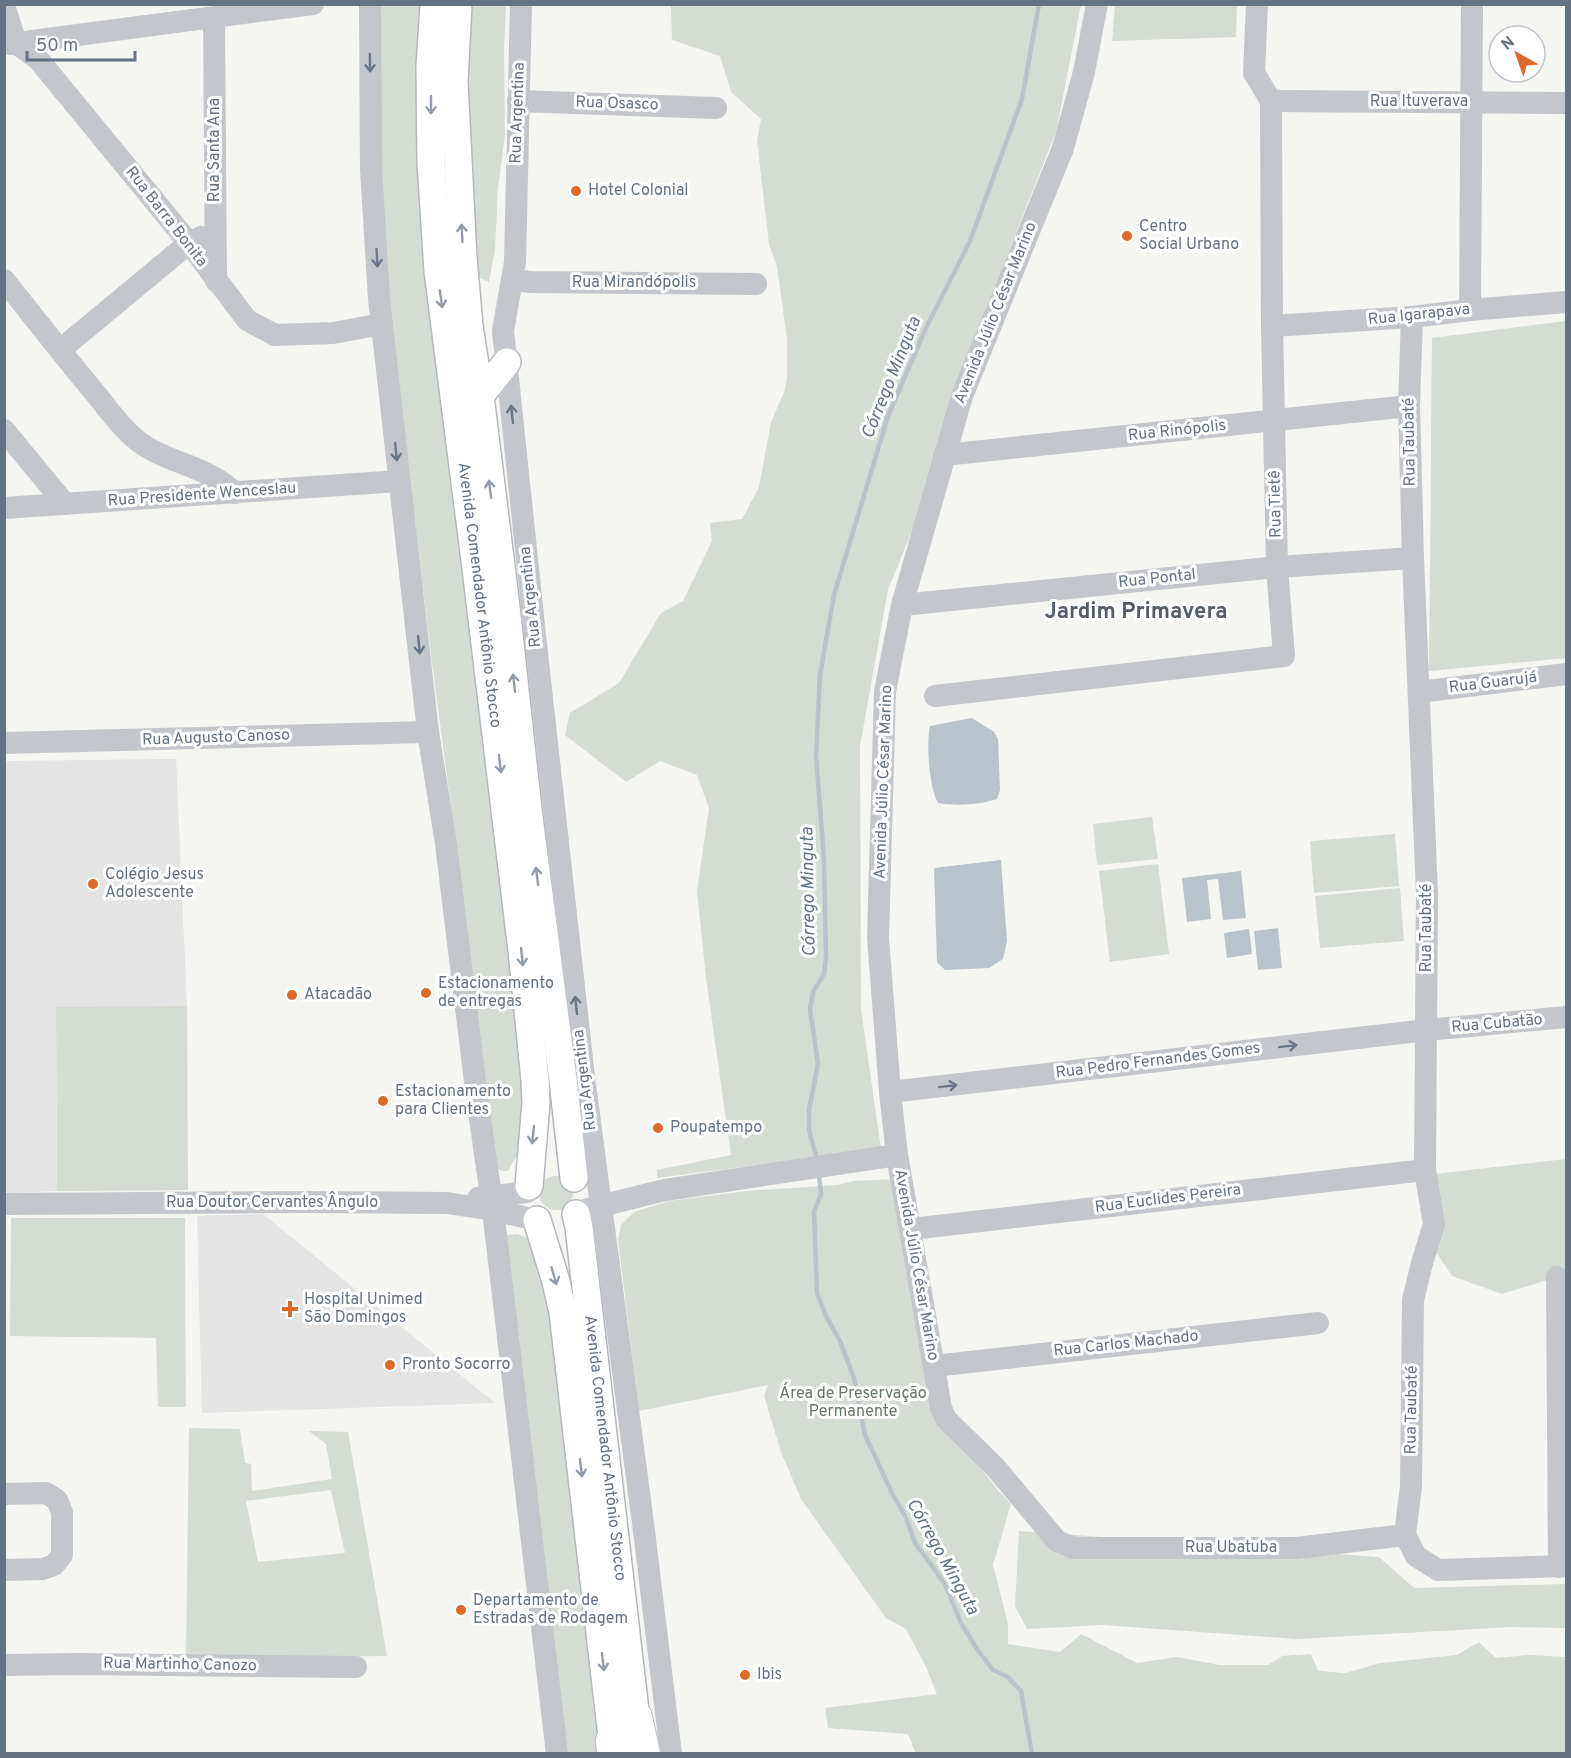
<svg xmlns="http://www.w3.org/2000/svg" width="1571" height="1758" viewBox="0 0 1571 1758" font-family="Overpass,sans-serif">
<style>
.built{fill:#e3e4e3}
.green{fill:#d5dcd3;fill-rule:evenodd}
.water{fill:#bac3c9}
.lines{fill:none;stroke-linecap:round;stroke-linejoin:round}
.stream{stroke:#bac3c9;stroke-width:4.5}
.major-casing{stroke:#b4b8bc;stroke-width:30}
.highway-casing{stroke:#b6b8bc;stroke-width:34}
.minor{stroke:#c3c6ca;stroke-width:22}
.major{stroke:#fff;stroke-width:27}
.highway{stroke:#fff;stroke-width:32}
.oneway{stroke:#6a7686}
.oneway2{stroke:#939ca8}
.poi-dot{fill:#df6929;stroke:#fff;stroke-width:2}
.labels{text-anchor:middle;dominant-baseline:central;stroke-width:6;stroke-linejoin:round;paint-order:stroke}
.street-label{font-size:16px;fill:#657282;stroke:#fff}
.poi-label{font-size:16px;fill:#657282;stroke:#fff;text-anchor:start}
.park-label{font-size:16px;fill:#657964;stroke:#fff}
.water-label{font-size:18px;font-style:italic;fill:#61737f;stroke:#fff}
.district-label{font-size:22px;font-weight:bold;fill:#535c67;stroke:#fff}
</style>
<rect width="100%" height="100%" fill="#f5f5f2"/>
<g class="built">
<polygon points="176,759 187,1006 56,1008 57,1191 5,1193 4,761"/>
<polygon points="263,1214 495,1403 202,1413 197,1216"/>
</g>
<g class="green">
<path d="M 380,5 L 426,5 L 526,1082 L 518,1153 L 508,1171 C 501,1172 498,1169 493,1163 L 462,889 L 432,663 L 389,306 L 380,177 Z"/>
<polygon points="472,5 506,5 504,49 505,135 498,188 495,249 489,282 477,277 467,80"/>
<polygon points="671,5 1081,5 1056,132 987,306 951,433 888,590 860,746 861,1009 881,1149 657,1178 657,1170 731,1155 706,978 697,891 709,808 697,775 660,761 626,782 565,735 570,713 619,683 661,613 683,601 712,541 710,523 742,519 759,487 771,422 785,390 787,378 787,339 777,267 769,244 757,141 761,119 731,92 720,56 672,40"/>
<polygon points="1115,5 1237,5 1236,37 1112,41"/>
<polygon points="1566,321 1566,658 1429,671 1432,338"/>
<polygon points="1152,817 1158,859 1097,865 1093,824"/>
<polygon points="1395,834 1399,886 1314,893 1310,841"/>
<polygon points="1158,864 1169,954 1110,962 1099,871"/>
<polygon points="1400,888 1404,941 1320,948 1315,896"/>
<polygon points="187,1006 188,1190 57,1191 56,1007"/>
<polygon points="1566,1159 1566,1276 1557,1277 1502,1294 1452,1276 1434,1249 1435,1174"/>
<circle cx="556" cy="1193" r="17"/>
<polygon points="895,1179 939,1415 998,1490 1011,1504 993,1565 1008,1624 1008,1644 1060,1652 1081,1634 1137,1663 1177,1657 1220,1665 1268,1665 1282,1656 1311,1654 1318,1671 1345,1673 1381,1663 1457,1655 1479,1642 1496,1658 1530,1655 1566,1657 1566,1753 916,1754 908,1734 828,1728 825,1708 937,1694 926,1667 906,1629 886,1618 801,1499 781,1452 764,1396 768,1385 639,1411 618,1240 621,1225 634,1212 669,1201 746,1191 838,1185 854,1181"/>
<polygon points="11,1218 185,1218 186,1407 158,1407 156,1338 10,1336"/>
<polygon points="517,1234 527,1238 531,1243 545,1277 601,1745 596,1753 564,1753 505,1235"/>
<path d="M 189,1428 L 240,1429 L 245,1463 L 251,1464 L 252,1491 L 332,1479 L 326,1444 L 309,1431 L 348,1432 L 387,1656 L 186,1658 ZM 331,1490 L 345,1553 L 258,1562 L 246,1501 Z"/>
<polygon points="1019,1531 1379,1557 1414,1588 1566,1584 1566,1628 1511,1627 1296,1639 1103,1625 1027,1629 1015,1606"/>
</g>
<g class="water">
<path d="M 972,718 L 994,732 L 998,739 L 1000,790 L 997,799 C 979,805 956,806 938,803 C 929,788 926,743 930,726 Z"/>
<polygon points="1001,860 1007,941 1003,959 989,968 945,970 937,962 934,868"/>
<polygon points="1241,871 1246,918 1223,920 1218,879 1207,880 1211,919 1187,922 1182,878"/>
<polygon points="1278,928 1282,968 1258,970 1254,931"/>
<polygon points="1249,929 1252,954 1227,958 1224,933"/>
</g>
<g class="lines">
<g class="stream">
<polyline points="817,1160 809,1130 809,1110 818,1064 810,1009 813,992 824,974 826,958 824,860 816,755 820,675 834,595 888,416 925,330 970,241 1022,99 1039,4"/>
<polyline points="819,1175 821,1194 814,1212 817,1293 826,1316 840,1341 854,1378 865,1435 892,1493 906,1518 915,1543 945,1584 961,1623 977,1649 993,1670 1008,1677 1021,1691 1032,1754"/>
</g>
<defs>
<g id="major">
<path id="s1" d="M 434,4 L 430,67 L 431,162 L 438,271 L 475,560 L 522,951 L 535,1080 L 536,1103 L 529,1186"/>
<polyline points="458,4 454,82 463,258 469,326 480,396 506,607 528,809 563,1080 574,1178"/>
<polyline points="480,396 507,362"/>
<path id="s2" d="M 576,1214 L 579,1227 L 638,1737"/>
<polyline points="537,1220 555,1278 563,1312 614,1754"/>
</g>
<g id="highway">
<polyline points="636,1717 644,1754"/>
<polyline points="612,1741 613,1754"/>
</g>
</defs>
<use href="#major" class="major-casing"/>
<use href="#highway" class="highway-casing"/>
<g class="minor">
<polyline points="370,4 371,169 379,299 428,732 446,844 477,1098 493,1210 557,1754"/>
<polyline points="521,4 515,262 503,331 535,635 584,1077 643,1523 671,1754"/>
<polyline points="1097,4 1084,72 1063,148 962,396 902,605 885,691 878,938 890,1092 897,1155 941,1408 946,1419 995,1467 1057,1541 1074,1548 1296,1548 1405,1535"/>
<polyline points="4,5 16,43 38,59 189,243 247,320 275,335 333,333 382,324"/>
<polyline points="214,18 216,281"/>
<polyline points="9,44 313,4"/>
<polyline points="518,101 716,108"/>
<polyline points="1271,101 1566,103"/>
<path d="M 4,280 C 33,316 61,352 90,387 C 104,403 116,422 132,436 C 161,463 206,464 235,493"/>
<polyline points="512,280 531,282 756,284"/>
<polyline points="1470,310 1472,4"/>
<polyline points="1272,326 1412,317 1470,310 1566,302"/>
<polyline points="60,350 189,243 201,237"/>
<polyline points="4,430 65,504"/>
<polyline points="944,455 1409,406"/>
<polyline points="4,508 399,481"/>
<polyline points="902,605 1277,567 1413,558"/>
<polyline points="1419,692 1566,674"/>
<polyline points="935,696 1284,656 1277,567 1272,326 1271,101 1254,73 1257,4"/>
<polyline points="4,743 428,732"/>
<polyline points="890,1092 1427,1030 1566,1017"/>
<polyline points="478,1198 527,1192"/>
<polyline points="4,1204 305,1202 447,1203 493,1210 537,1220"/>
<polyline points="588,1209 665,1190 897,1155"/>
<polyline points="911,1229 1425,1170"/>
<polyline points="1557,1277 1559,1567"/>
<polyline points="934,1366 1318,1323"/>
<polyline points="4,1494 46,1493 57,1500 62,1512 62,1555 54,1565 43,1569 4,1570"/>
<polyline points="1405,1535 1411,1486 1413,1300 1422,1263 1434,1224 1425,1170 1427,894 1413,558 1409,406 1412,317"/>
<polyline points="1405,1535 1416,1556 1438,1570 1566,1566"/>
<polyline points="4,1665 78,1664 356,1667"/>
</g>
<use href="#major" class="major"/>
<use href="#highway" class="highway"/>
</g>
<defs><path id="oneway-shaft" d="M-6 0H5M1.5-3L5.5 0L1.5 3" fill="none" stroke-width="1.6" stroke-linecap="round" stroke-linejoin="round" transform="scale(1.5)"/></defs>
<g class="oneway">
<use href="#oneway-shaft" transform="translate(370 63) rotate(89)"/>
<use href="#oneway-shaft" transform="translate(377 258) rotate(87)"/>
<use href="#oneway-shaft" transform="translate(512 414) rotate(-96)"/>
<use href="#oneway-shaft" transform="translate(396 452) rotate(85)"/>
<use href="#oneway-shaft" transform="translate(419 645) rotate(84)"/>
<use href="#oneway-shaft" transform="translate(576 1005) rotate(-96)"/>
<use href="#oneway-shaft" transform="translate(1288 1046) rotate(-7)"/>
<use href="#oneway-shaft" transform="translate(948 1086) rotate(-7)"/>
</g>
<g class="oneway2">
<use href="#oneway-shaft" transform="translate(431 105) rotate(90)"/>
<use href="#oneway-shaft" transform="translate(462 233) rotate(-93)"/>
<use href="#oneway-shaft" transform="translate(441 299) rotate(82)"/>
<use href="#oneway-shaft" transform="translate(490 489) rotate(-97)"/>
<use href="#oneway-shaft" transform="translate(514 683) rotate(-97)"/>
<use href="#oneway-shaft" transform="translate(500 764) rotate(83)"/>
<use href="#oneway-shaft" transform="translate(537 876) rotate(-97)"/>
<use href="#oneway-shaft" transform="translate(522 957) rotate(84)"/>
<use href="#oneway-shaft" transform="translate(533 1135) rotate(96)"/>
<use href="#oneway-shaft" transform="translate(554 1276) rotate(74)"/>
<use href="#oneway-shaft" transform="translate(581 1468) rotate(83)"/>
<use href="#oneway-shaft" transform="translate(603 1662) rotate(83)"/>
</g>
<g class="poi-dot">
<circle cx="576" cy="191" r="6"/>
<circle cx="1127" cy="236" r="6"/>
<circle cx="93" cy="884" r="6"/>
<circle cx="426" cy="993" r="6"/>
<circle cx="292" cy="995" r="6"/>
<circle cx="383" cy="1101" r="6"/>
<circle cx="658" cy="1128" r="6"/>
<path d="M287 1300h6v6h6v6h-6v6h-6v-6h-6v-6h6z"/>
<circle cx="390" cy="1365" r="6"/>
<circle cx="461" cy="1610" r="6"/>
<circle cx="745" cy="1675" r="6"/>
</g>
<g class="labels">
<g class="street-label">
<text x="1419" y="102">Rua Ituverava</text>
<text transform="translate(617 104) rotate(2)">Rua Osasco</text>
<text transform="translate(518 113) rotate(-88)">Rua Argentina</text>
<text transform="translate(215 150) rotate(-90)">Rua Santa Ana</text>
<text transform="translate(166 217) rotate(52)">Rua Barra Bonita</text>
<text x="634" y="283">Rua Mirandópolis</text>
<text transform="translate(996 313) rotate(-68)">Avenida Júlio César Marino</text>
<text transform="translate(1419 315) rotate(-6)">Rua Igarapava</text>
<text transform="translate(1177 431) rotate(-6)">Rua Rinópolis</text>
<text transform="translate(1410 442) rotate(-91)">Rua Taubaté</text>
<text transform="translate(202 495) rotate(-4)">Rua Presidente Wenceslau</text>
<text transform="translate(1276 504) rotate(-91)">Rua Tietê</text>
<text transform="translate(1157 579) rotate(-6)">Rua Pontal</text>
<text stroke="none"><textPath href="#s1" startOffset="594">Avenida Comendador Antônio Stocco</textPath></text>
<text transform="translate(531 597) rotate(-96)">Rua Argentina</text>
<text transform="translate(1493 683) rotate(-7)">Rua Guarujá</text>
<text transform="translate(216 738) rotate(-2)">Rua Augusto Canoso</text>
<text transform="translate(884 782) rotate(-88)">Avenida Júlio César Marino</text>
<text transform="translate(1427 928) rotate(-90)">Rua Taubaté</text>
<text transform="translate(1497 1024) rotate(-5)">Rua Cubatão</text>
<text transform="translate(1158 1061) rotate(-7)">Rua Pedro Fernandes Gomes</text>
<text transform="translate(585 1080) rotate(-97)">Rua Argentina</text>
<text transform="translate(1168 1199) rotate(-7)">Rua Euclides Pereira</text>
<text x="272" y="1203">Rua Doutor Cervantes Ângulo</text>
<text transform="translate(916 1265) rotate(80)">Avenida Júlio César Marino</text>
<text transform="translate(1126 1344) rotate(-6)">Rua Carlos Machado</text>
<text transform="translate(1412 1410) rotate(-89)">Rua Taubaté</text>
<text stroke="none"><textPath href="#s2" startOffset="236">Avenida Comendador Antônio Stocco</textPath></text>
<text x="1231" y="1548">Rua Ubatuba</text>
<text transform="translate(180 1665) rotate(1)">Rua Martinho Canozo</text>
</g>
<g class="poi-label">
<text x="588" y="191">Hotel Colonial</text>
<text x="1139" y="227">Centro<tspan x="1139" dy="18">Social Urbano</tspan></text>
<text x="105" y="875">Colégio Jesus<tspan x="105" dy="18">Adolescente</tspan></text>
<text x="438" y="984">Estacionamento<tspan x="438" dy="18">de entregas</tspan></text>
<text x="304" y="995">Atacadão</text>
<text x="395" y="1092">Estacionamento<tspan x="395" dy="18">para Clientes</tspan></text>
<text x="670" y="1128">Poupatempo</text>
<text x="304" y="1300">Hospital Unimed<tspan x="304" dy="18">São Domingos</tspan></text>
<text x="402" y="1365">Pronto Socorro</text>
<text x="473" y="1601">Departamento de<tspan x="473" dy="18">Estradas de Rodagem</tspan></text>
<text x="757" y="1675">Ibis</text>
</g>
<g class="park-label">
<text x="853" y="1394">Área de Preservação<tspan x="853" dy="18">Permanente</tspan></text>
</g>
<g class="water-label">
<text transform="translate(892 378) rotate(-68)">Córrego Minguta</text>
<text transform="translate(809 892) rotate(-91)">Córrego Minguta</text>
<text transform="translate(942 1557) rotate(61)">Córrego Minguta</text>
</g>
<g class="district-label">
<text x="1136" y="612">Jardim Primavera</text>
</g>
</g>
<rect width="1571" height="1758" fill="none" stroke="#657282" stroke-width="12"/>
<g transform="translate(1517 54) rotate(320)"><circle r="28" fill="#ffffff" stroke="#c1c7cd" stroke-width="1.5"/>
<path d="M0-4.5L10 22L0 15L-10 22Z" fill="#df6929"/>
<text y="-9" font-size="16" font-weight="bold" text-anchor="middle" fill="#657282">N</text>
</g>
<path d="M27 51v9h108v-9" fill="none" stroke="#657282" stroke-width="3"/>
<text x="36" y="51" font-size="18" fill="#657282" stroke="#ffffff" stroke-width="4.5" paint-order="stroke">50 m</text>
</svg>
